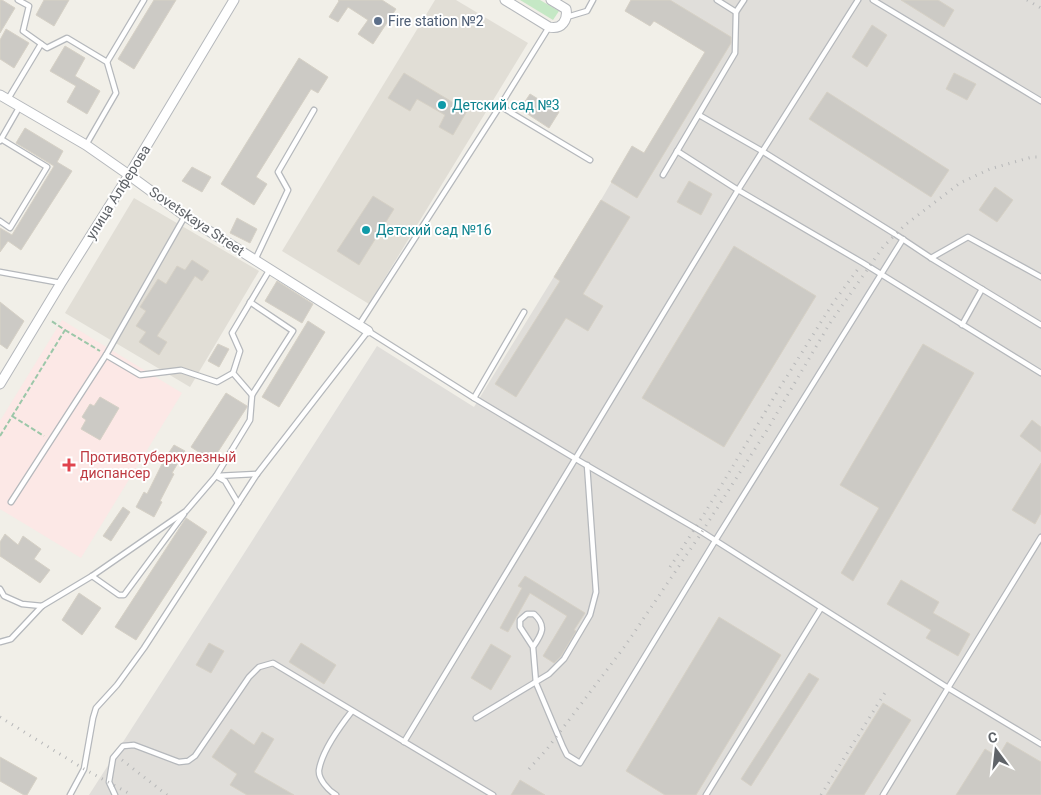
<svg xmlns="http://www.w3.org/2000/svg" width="1041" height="795" viewBox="0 0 1041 795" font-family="Roboto,sans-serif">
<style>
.industrial{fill:#e0deda}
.education{fill:#e1ded6}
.medical{fill:#fce8e6}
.green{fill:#c5e8c5}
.building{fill:#cccac5;stroke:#d6d1c6}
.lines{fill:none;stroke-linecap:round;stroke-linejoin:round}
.lane-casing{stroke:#b5b8bc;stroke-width:7}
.street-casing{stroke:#b5b8bc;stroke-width:11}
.path{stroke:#9cc7a9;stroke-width:2;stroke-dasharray:5 2.5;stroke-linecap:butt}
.lane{stroke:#fff;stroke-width:4.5}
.street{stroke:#fff;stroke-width:9}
.rail{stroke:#b6b7b8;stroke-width:3;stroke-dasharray:1 6;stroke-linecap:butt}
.service-dot{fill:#5c6f8a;stroke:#fff;stroke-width:2}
.culture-dot{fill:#0f9aa8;stroke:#fff;stroke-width:2}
.health-dot{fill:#e0444e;stroke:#fff;stroke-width:2}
.labels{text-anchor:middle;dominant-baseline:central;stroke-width:4;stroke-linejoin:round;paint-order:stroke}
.service-label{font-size:14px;fill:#4e5e75;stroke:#fff;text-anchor:start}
.culture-label{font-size:14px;fill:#0d838f;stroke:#fff;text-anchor:start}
.street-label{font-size:14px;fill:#5f6368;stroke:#fff}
.health-label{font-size:14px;fill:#be3a42;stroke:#fff;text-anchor:start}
</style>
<rect width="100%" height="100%" fill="#f1efe8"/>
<polygon class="industrial" points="631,0 1041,0 1041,795 89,795 377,346 474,407 601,200 632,147 644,153 705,52 654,21 650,26 625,11"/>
<g class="education">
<polygon points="435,0 456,0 528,43 369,304 282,251"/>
<polygon points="134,198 259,271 190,387 65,313"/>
</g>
<polygon class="medical" points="62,320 182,393 81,558 0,509 0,421"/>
<polygon class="green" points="520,0 540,0 559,11 553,20"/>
<g class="building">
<polygon points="0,0 2,0 15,8 0,33"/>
<polygon points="44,0 69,0 54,26 36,15"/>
<polygon points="154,0 176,0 134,69 118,59"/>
<polygon points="338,0 382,0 396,9 373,44 358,34 368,20 348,7 338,22 329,17 339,1"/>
<polygon points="631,0 670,0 731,37 731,43 637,198 611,182 632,146 644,153 705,52 654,21 650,26 625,11"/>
<polygon points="901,0 938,0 954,10 944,27"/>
<polygon points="872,25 887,35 867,67 852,57"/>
<polygon points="6,29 29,43 14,68 0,59 0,40"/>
<polygon points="65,46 85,58 75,76 100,91 87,114 67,102 76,86 50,71"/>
<polygon points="299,58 328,77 318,93 311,89 256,177 267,184 254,205 221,184"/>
<polygon points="404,73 467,111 453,135 439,127 445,115 417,99 410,111 388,98"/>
<polygon points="954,73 976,84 967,100 946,89"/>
<polygon points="827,92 949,170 931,197 809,119"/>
<polygon points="530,94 559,112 549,128 520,109"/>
<polygon points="25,128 63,151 57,162 72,171 21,250 8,241 0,252 0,228 12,235 54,166 16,143"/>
<polygon points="192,167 211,177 202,192 182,181"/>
<polygon points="689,181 712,194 701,215 677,202"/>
<polygon points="995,187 1013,200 997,222 979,210"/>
<polygon points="373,196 394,209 359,265 337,251"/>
<polygon points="601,200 630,217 583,294 603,306 588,331 566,318 516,397 495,384 560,281 554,277"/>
<polygon points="237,218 257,229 250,243 230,233"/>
<polygon points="734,246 816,296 724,447 642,398"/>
<polygon points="192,260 209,271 202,281 195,276 157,336 167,342 159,355 139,342 146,332 136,326 146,311 140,307 158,279 166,284 177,266 185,270"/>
<polygon points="277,281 313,304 302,323 265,301"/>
<polygon points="0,302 24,321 7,349 0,344"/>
<polygon points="308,321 325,332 279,407 262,397"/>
<polygon points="218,344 229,349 219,367 208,361"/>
<polygon points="923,344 974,373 853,581 841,573 879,508 840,485"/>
<polygon points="226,393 247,406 247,407 212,461 191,447"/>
<polygon points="100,397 119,408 100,440 81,429 86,420 82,417 90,404 94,406"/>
<polygon points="1032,420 1041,427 1041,452 1020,436"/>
<polygon points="174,445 185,451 172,473 174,474 160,501 162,502 154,517 136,507 144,492 147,494 164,460"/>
<polygon points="1041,463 1041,513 1035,524 1012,510"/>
<polygon points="123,507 130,512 111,541 103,536"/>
<polygon points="186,518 207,532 136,640 115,627"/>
<polygon points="5,534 18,545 23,536 41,549 34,559 50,570 40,583 0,556 0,542"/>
<polygon points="525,576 585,613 574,630 576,631 561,656 554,663 543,656 567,616 530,593 508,632 500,628 522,588 518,586"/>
<polygon points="901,580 939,602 933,613 970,634 958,656 926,638 931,630 887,604"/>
<polygon points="79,593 101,608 82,635 62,620"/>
<polygon points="719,617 781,655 696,795 665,795 626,771"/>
<polygon points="209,643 224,651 211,673 196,665"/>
<polygon points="301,643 336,665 324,684 289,662"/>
<polygon points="491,644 511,656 491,690 471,678"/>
<polygon points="809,673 819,679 751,786 741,779"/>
<polygon points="883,703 911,720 864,795 826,795"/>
<polygon points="231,729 254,745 262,732 274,739 254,772 294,795 247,795 230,785 237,774 212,757"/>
<polygon points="1007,742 1041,762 1041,795 956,795 985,749 998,757"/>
<polygon points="0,757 37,778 27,795 24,795 0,781"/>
<polygon points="520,780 545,795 511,795"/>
</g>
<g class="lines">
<defs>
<g id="lane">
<polyline points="18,0 29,6 23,31 47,48 67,38 107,62 116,93 86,145"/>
<polyline points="717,0 736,12 744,0"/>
<polyline points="873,0 1041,101"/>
<polyline points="567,17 587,11 593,0"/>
<polyline points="107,62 144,0"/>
<polyline points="8,99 41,44"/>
<polyline points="500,106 549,27"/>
<polyline points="699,115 762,151 895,234 931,258 1041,325"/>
<polyline points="0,141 20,106"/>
<polyline points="677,151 738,190 863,263 1041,373"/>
<polyline points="663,175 735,53 736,12"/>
<polyline points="0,221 10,228 47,167 1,139"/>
<polyline points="931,258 968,237 1041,277"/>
<polyline points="255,260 288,190 278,172 314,110"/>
<polyline points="0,272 61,283"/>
<polyline points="359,325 500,106 590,160"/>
<polyline points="962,325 982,289"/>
<polyline points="106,355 140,375 181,370 217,382 233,373"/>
<polyline points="252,395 233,373 240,351 232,333 270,269"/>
<polyline points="474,398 524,312"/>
<polyline points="11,502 106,355 185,216"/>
<polyline points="238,503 225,481 216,476 250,420 252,395 293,331 250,302"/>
<polyline points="92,576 119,595 124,595 184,514"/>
<polyline points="0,589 4,596 22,604 42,606 92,576 186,511 216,476 257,474"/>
<polyline points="0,642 11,639 42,606"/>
<path d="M 533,647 C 542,634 547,626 534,614 L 527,614 L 520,620 L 520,627 L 533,647 L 536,683 L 563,747 L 567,755 L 580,763 L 715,541 L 903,239"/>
<polyline points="476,718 549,674 564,659 590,615 596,592 587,465"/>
<polyline points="404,742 738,190 858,0"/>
<polyline points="70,795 84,769 93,718 96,708 117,685 144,648 257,474 368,331 474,398 581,462 702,532 948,688 1041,744"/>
<polyline points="115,795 109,782 113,758 123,746 134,745 179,762 188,761 195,756 249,677 259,667 273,663 493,795"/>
<path d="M 336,795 C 328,790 318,779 319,770 C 322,751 341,725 352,711"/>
<polyline points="706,795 821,608"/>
<polyline points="883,795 948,688 1041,537"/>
</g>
<g id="street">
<path d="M 505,0 L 549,27 C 562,30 568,20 566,9 L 551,0"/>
<polyline points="0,95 86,145 129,175 185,216 368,331"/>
<polyline points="0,384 61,283 129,175 234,0"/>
</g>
</defs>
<use href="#lane" class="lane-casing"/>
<use href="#street" class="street-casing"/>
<g class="path">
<polyline points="65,330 100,351"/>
<polyline points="12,416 44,436"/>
<polyline points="0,436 65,330 50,320"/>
</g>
<use href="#lane" class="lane"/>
<use href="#street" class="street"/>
<g class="rail">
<polyline points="1027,0 1041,8"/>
<polyline points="670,567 703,516 779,389 833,303 858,269"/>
<polyline points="0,717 84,769 132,795"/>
<polyline points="122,760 167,795"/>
<polyline points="529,769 547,749 625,646 700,535 767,430 830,323 883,247 905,225 960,183 990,169 1032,157 1041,157"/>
<polyline points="821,795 886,691"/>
</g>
</g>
<circle class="service-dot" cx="378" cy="21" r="5"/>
<g class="culture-dot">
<circle cx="442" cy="105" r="5"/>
<circle cx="366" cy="230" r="5"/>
</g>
<path class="health-dot" d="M66.5 457.5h5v5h5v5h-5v5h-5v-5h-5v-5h5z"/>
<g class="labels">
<g class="service-label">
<text x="388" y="21">Fire station №2</text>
</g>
<g class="culture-label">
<text x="452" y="105">Детский сад №3</text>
<text x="376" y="230">Детский сад №16</text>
</g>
<g class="street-label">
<text transform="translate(118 192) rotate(-58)">улица Алферова</text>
<text transform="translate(197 221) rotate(34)">Sovetskaya Street</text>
</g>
<g class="health-label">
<text x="80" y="457">Противотуберкулезный<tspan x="80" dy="16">диспансер</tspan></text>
</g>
</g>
<g transform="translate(996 750) rotate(345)" stroke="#ffffff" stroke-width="4" paint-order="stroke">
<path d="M0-4L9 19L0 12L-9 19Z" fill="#5f6368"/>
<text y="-8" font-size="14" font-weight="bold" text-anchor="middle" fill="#5f6368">С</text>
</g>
</svg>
